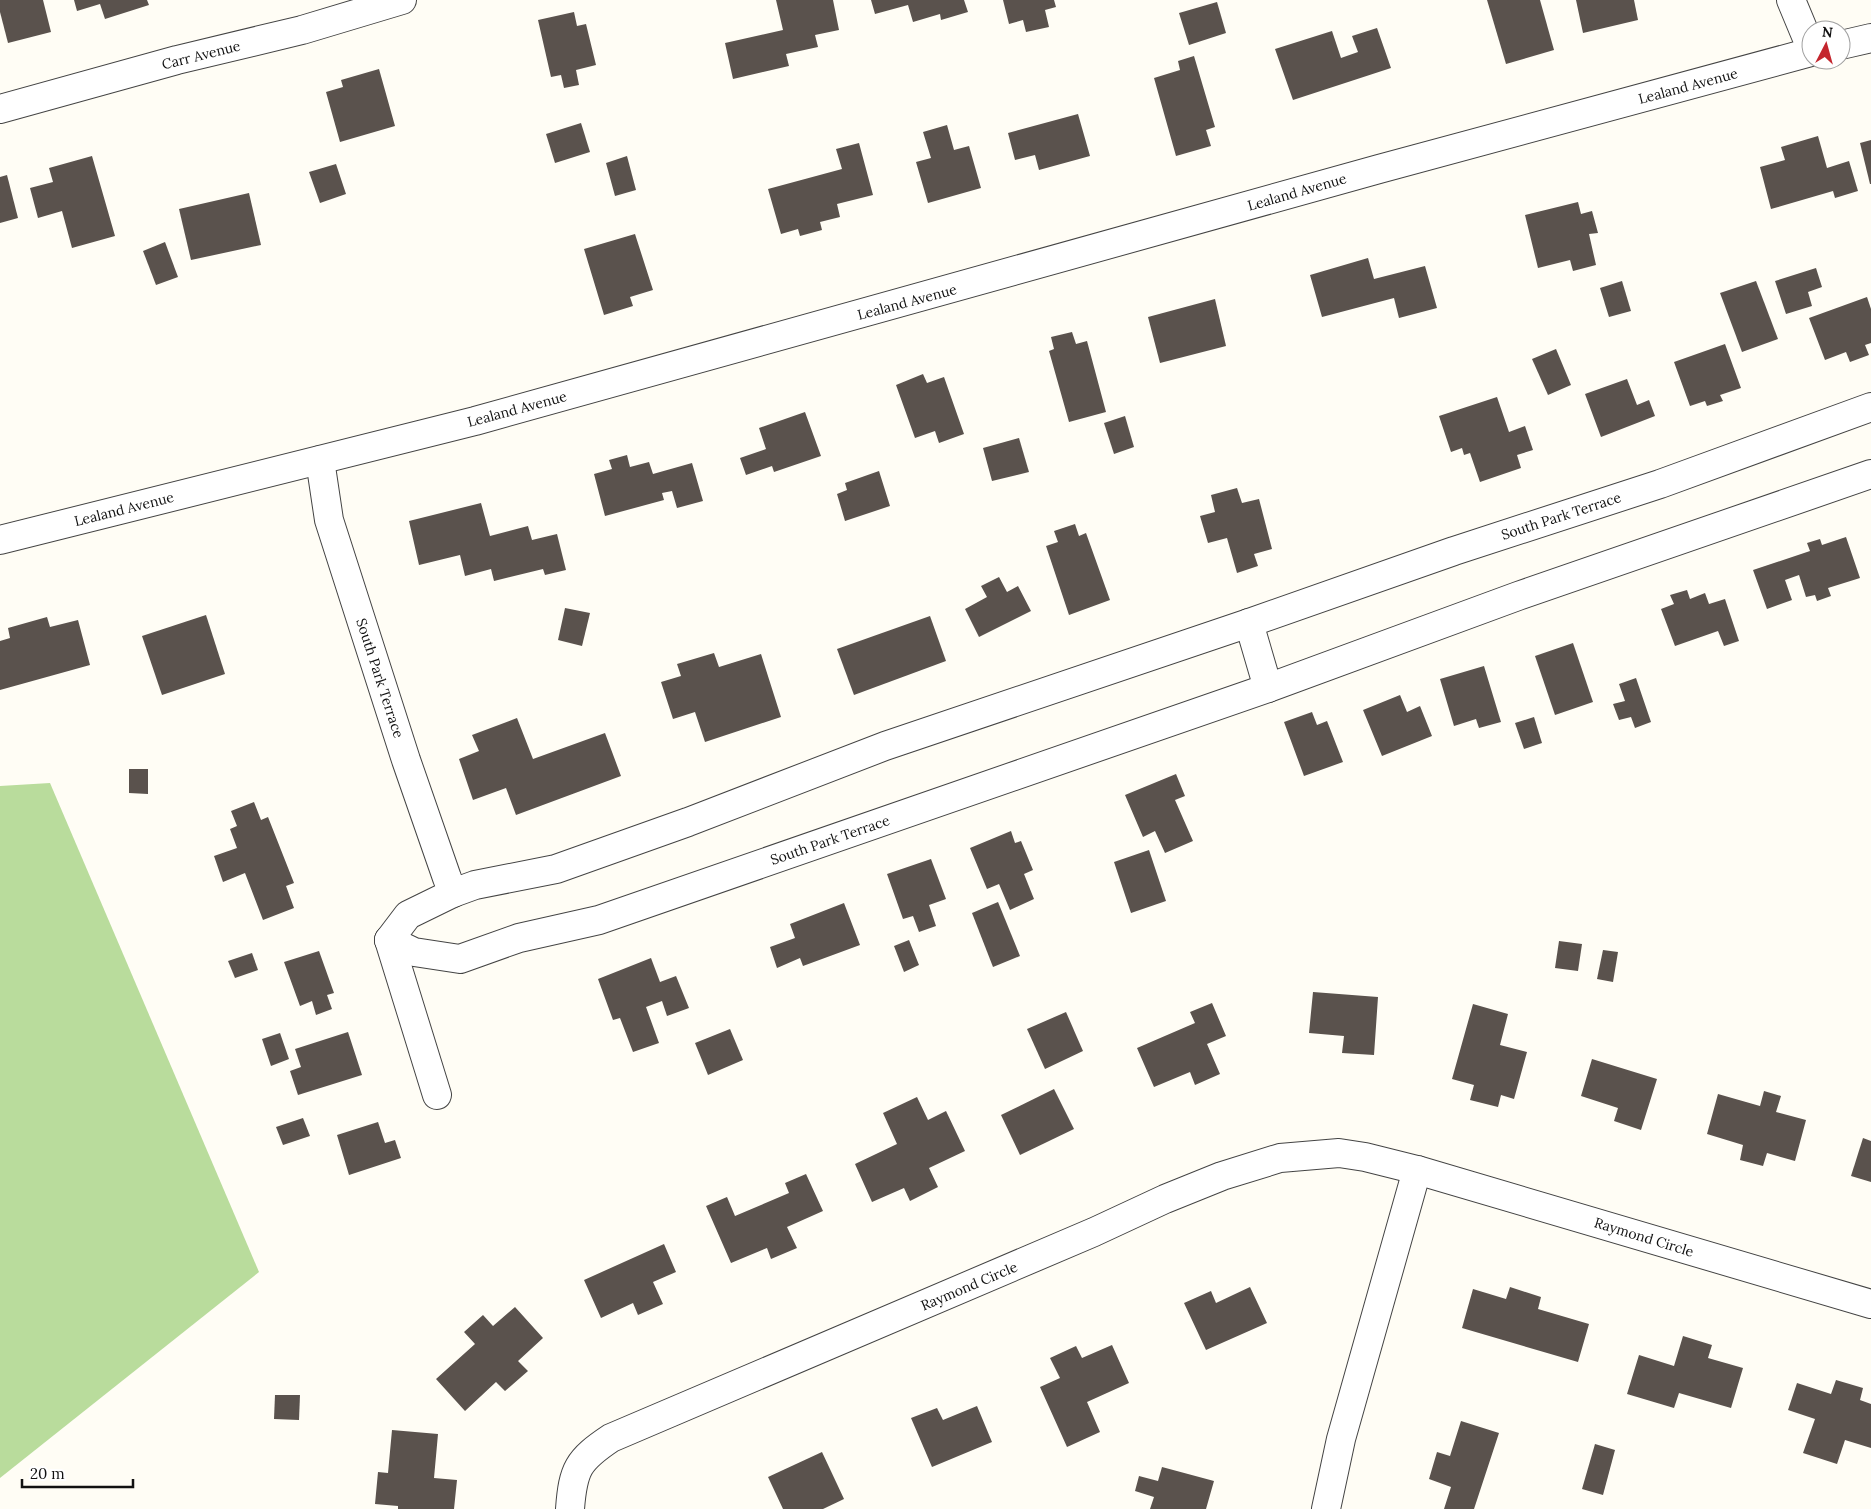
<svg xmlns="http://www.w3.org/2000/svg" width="1871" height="1509" viewBox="0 0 1871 1509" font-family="Lora,serif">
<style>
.forest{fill:#b9dc9c}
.building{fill:#5a524d}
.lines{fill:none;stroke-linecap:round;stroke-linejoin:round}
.minor-casing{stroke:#444;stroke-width:30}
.minor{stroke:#fff;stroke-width:28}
.labels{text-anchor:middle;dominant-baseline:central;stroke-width:5;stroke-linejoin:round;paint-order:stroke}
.street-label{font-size:14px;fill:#111;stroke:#fff}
</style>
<rect width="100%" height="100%" fill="#fffdf5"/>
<polygon class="forest" points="50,783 259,1272 0,1478 0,786"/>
<g class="building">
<polygon points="0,0 43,0 51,32 8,43 0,12"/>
<polygon points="74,0 147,0 149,5 105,19 100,4 77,11"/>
<polygon points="776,0 833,0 839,30 815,35 818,47 786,54 789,66 733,79 725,43 783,30"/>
<polygon points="871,0 964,0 968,12 941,20 940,14 913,22 908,5 875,14"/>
<polygon points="1003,0 1054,0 1056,7 1045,10 1049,27 1026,32 1023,20 1009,24"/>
<polygon points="1487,0 1540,0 1554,50 1506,64"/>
<polygon points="1576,0 1634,0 1638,20 1583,33"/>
<polygon points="1217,2 1226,33 1189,45 1179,13"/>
<polygon points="574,12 577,26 586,24 596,65 576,70 579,85 564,88 561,75 551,77 538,20"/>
<polygon points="1377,28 1391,68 1293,100 1275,49 1332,31 1341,58 1358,52 1352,36"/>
<polygon points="1194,56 1215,127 1206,130 1211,146 1176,156 1154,78 1180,70 1178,61"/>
<polygon points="379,69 395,126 340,142 326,92 343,87 341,80"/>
<polygon points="1078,114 1090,156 1039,170 1035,155 1015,160 1008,133"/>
<polygon points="581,123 590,152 555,163 546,134"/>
<polygon points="947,125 954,150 969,146 981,188 928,203 916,162 931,158 923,132"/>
<polygon points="1818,136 1827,168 1849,161 1858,191 1835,198 1833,191 1771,209 1760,167 1785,160 1781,147"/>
<polygon points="1871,140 1871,184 1870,184 1860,143"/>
<polygon points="859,143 873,195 837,204 840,217 820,222 822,230 800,236 798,229 781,234 768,189 842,169 836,149"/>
<polygon points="92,156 115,236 72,248 62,211 38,218 30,188 53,182 49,168"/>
<polygon points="627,156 636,190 615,196 606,163"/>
<polygon points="336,164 346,194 320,203 309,172"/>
<polygon points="7,175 18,218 0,223 0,177"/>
<polygon points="249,193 261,245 191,260 179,209"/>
<polygon points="1578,202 1581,214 1592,211 1598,233 1589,234 1596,265 1573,271 1570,260 1538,268 1525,215"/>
<polygon points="635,234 653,290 630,297 633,306 604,315 584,249"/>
<polygon points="165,242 178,277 156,285 143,251"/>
<polygon points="1368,258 1374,279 1425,266 1437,308 1399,318 1394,298 1322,317 1310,275"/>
<polygon points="1816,268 1822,287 1808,292 1812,306 1786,314 1775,281"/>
<polygon points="1622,281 1631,311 1609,317 1600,288"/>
<polygon points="1756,281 1778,339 1742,352 1720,293"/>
<polygon points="1867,297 1871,309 1871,343 1865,345 1869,355 1850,362 1846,352 1825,360 1809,318"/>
<polygon points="1215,299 1226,346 1160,363 1148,317"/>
<polygon points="1072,332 1076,344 1087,341 1106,412 1069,422 1049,351 1054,349 1051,337"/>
<polygon points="1725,344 1741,388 1720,395 1723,401 1707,406 1705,401 1690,406 1674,362"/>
<polygon points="1556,349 1571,385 1548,395 1532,359"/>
<polygon points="923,374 927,383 944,377 964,434 939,443 935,431 915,438 896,385"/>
<polygon points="1627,379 1637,405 1649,400 1655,416 1601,437 1585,394"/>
<polygon points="1497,397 1509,432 1525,426 1533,450 1517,455 1521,468 1480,482 1470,453 1464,455 1462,448 1451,452 1439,416"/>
<polygon points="805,412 821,456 774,472 772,466 746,475 740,458 766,449 759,428"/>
<polygon points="1125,416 1134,447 1114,454 1104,423"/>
<polygon points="1019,438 1029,472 992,481 983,448"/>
<polygon points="627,455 630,467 649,462 653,474 692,463 703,501 677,508 672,491 662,493 664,500 605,516 594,474 612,469 609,460"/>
<polygon points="879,471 890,506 845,521 837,494 847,490 845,483"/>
<polygon points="1237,488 1242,503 1259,499 1272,549 1254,554 1258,566 1237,573 1227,538 1208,543 1200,516 1215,512 1211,495"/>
<polygon points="481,503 490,536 528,526 532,540 557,534 566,570 545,575 543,569 494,581 491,569 465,576 460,555 419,565 409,521"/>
<polygon points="1075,524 1079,536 1086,533 1110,600 1069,615 1046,546 1058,542 1054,531"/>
<polygon points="1846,537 1860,578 1828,588 1831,596 1817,601 1815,595 1806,597 1799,575 1785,580 1792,600 1767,609 1753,570 1810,551 1807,543 1820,539 1822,545"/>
<polygon points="999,577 1007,592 1018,586 1031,611 979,637 965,609 987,597 981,586"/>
<polygon points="1687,590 1690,599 1705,593 1709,604 1725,599 1739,641 1724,646 1718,631 1675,646 1661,609 1674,604 1670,595"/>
<polygon points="565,608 590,613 582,646 558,640"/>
<polygon points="206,615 225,674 162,695 142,636"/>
<polygon points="930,616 946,661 854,695 837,649"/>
<polygon points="47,617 50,627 78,620 90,665 0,690 0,641 10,638 8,628"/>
<polygon points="1573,643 1593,702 1555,715 1535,656"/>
<polygon points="714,653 719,667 761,654 781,717 705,742 695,712 673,719 661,682 681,676 677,664"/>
<polygon points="1484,666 1501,722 1479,728 1476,719 1454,726 1440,679"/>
<polygon points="1636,678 1651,722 1635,728 1631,717 1619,720 1613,704 1625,701 1619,684"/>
<polygon points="1400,695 1407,712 1420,706 1432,736 1382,756 1363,710"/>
<polygon points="1312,712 1317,725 1327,721 1343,762 1304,776 1284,722"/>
<polygon points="1534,717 1542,743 1524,749 1515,723"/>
<polygon points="517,718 533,759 605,733 621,776 516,815 506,788 473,800 459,759 479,751 472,735"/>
<polygon points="129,769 148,769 148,794 129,793"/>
<polygon points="1176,774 1185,796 1175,800 1193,841 1165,853 1155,831 1143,837 1125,795"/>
<polygon points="254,802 261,820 268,817 294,883 286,886 294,908 263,920 245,873 223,882 214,856 237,848 230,829 237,826 231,811"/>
<polygon points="1011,831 1015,843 1021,841 1033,870 1024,874 1034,899 1010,910 999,884 987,889 970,848"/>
<polygon points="1149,850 1166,901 1131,913 1114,862"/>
<polygon points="931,859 946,899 929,905 936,926 919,932 913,916 903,919 887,874"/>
<polygon points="998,902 1020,956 993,967 972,913"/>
<polygon points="844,903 860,945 803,966 800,958 777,968 770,947 795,938 790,924"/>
<polygon points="909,940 919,965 904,972 894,946"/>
<polygon points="1559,941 1582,944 1578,971 1555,968"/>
<polygon points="1603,950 1618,952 1613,982 1597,979"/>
<polygon points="319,951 334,993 327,995 332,1009 316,1015 312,1001 300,1006 284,962"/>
<polygon points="252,953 258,970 235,978 228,961"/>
<polygon points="651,958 660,982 676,976 689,1008 667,1016 662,1001 646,1007 659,1043 633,1052 620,1018 613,1020 598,979"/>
<polygon points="1313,992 1378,997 1374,1055 1342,1053 1344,1036 1309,1033"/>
<polygon points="1212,1003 1226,1036 1207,1044 1220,1074 1195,1085 1190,1072 1154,1087 1137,1048 1195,1023 1190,1012"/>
<polygon points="1473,1004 1508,1014 1500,1045 1527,1052 1514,1099 1501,1095 1498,1107 1470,1100 1474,1085 1452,1079"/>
<polygon points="1066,1012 1083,1051 1045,1069 1027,1029"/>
<polygon points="730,1029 743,1060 708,1075 695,1043"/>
<polygon points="348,1032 362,1075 298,1095 290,1071 301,1067 295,1049"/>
<polygon points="280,1033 289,1059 271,1066 262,1039"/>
<polygon points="1592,1059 1657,1079 1641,1130 1614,1121 1618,1108 1581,1096"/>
<polygon points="1054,1089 1074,1129 1020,1155 1001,1115"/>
<polygon points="1764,1091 1781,1096 1776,1112 1806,1120 1795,1161 1767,1153 1763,1166 1740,1160 1743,1145 1707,1134 1718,1094 1760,1106"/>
<polygon points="917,1097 928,1120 946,1111 965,1151 929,1168 938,1187 910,1201 904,1188 872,1202 855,1164 897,1144 883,1113"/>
<polygon points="303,1118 310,1136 283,1145 276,1127"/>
<polygon points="378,1122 385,1143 395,1140 401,1158 349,1175 337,1135"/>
<polygon points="1863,1138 1871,1141 1871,1182 1851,1176"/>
<polygon points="806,1174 823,1211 787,1227 797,1248 771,1259 767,1248 731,1263 706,1206 727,1197 735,1216 789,1193 785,1183"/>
<polygon points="664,1244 676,1272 653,1282 663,1304 638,1315 633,1303 601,1318 584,1280"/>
<polygon points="1250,1287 1267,1323 1206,1350 1184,1303 1211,1291 1216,1303"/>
<polygon points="1510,1287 1541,1297 1538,1309 1589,1324 1578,1362 1462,1328 1473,1289 1506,1299"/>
<polygon points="515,1307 543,1338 518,1361 528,1371 505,1391 496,1382 465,1411 436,1379 475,1344 464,1332 483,1315 493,1326"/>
<polygon points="1683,1336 1712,1345 1708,1358 1743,1368 1731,1408 1679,1393 1674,1408 1627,1394 1639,1355 1674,1366"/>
<polygon points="1112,1345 1129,1383 1087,1402 1100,1432 1067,1447 1040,1387 1060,1378 1050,1358 1076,1346 1082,1358"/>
<polygon points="1836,1380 1863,1388 1860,1400 1871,1404 1871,1448 1845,1440 1837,1464 1803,1453 1815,1419 1788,1410 1797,1383 1831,1394"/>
<polygon points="275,1395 300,1395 299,1420 274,1419"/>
<polygon points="977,1406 992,1442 932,1467 911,1418 937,1408 943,1420"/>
<polygon points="1461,1421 1499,1433 1474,1509 1444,1509 1451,1487 1429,1479 1437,1452 1450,1456"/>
<polygon points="392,1430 438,1434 434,1478 457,1480 454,1509 398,1509 398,1506 375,1504 378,1472 388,1473"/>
<polygon points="1595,1444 1615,1450 1603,1495 1582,1489"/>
<polygon points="822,1452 844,1499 823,1509 783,1509 768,1477"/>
<polygon points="1162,1467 1214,1481 1206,1509 1150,1509 1154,1497 1135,1491 1139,1476 1158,1481"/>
</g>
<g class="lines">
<defs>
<g id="minor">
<polyline points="1791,0 1811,48"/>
<polyline points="1841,45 1871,38"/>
<polyline points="0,109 177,60 302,30 402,0"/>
<polyline points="320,460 329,520 406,760 447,878 453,893"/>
<polyline points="0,540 475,421 1379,169 1811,52"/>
<polyline points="1249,623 1268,688"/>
<polyline points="389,940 408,915 453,893 475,885 556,869 688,822 885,746 1249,623 1454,551 1660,484 1871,407"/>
<polyline points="389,940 414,952 460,959 519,938 599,920 1268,688 1518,596 1871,474"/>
<polyline points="389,940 437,1095"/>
<path d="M 570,1509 C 573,1469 578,1460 611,1438 L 1094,1232 L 1165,1199 L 1222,1176 L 1280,1158 L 1339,1153 L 1365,1157 L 1417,1170 L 1871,1304"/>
<polyline points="1326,1509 1341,1439 1417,1170"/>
</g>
</defs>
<use href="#minor" class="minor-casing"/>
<use href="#minor" class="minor"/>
</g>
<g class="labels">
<g class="street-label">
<text transform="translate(201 55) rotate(-14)">Carr Avenue</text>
<text transform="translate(1688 86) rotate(-15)">Lealand Avenue</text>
<text transform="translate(1297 192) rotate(-16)">Lealand Avenue</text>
<text transform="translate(907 302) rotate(-15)">Lealand Avenue</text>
<text transform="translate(517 409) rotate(-15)">Lealand Avenue</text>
<text transform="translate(124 509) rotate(-14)">Lealand Avenue</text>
<text transform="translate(1561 516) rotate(-18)">South Park Terrace</text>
<text transform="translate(380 678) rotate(72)">South Park Terrace</text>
<text transform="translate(830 840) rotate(-19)">South Park Terrace</text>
<text transform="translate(1644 1237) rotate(17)">Raymond Circle</text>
<text transform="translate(969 1286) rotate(-23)">Raymond Circle</text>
</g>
</g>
<g transform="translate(1826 45) rotate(6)"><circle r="24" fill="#ffffff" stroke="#a0a0a0"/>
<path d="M0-4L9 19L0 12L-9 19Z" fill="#c4262e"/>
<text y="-8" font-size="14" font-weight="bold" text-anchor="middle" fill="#111111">N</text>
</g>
<path d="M22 1479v8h111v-8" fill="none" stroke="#111111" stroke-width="2.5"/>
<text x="30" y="1479" font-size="15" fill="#111111" stroke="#ffffff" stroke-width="4" paint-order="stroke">20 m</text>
</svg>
